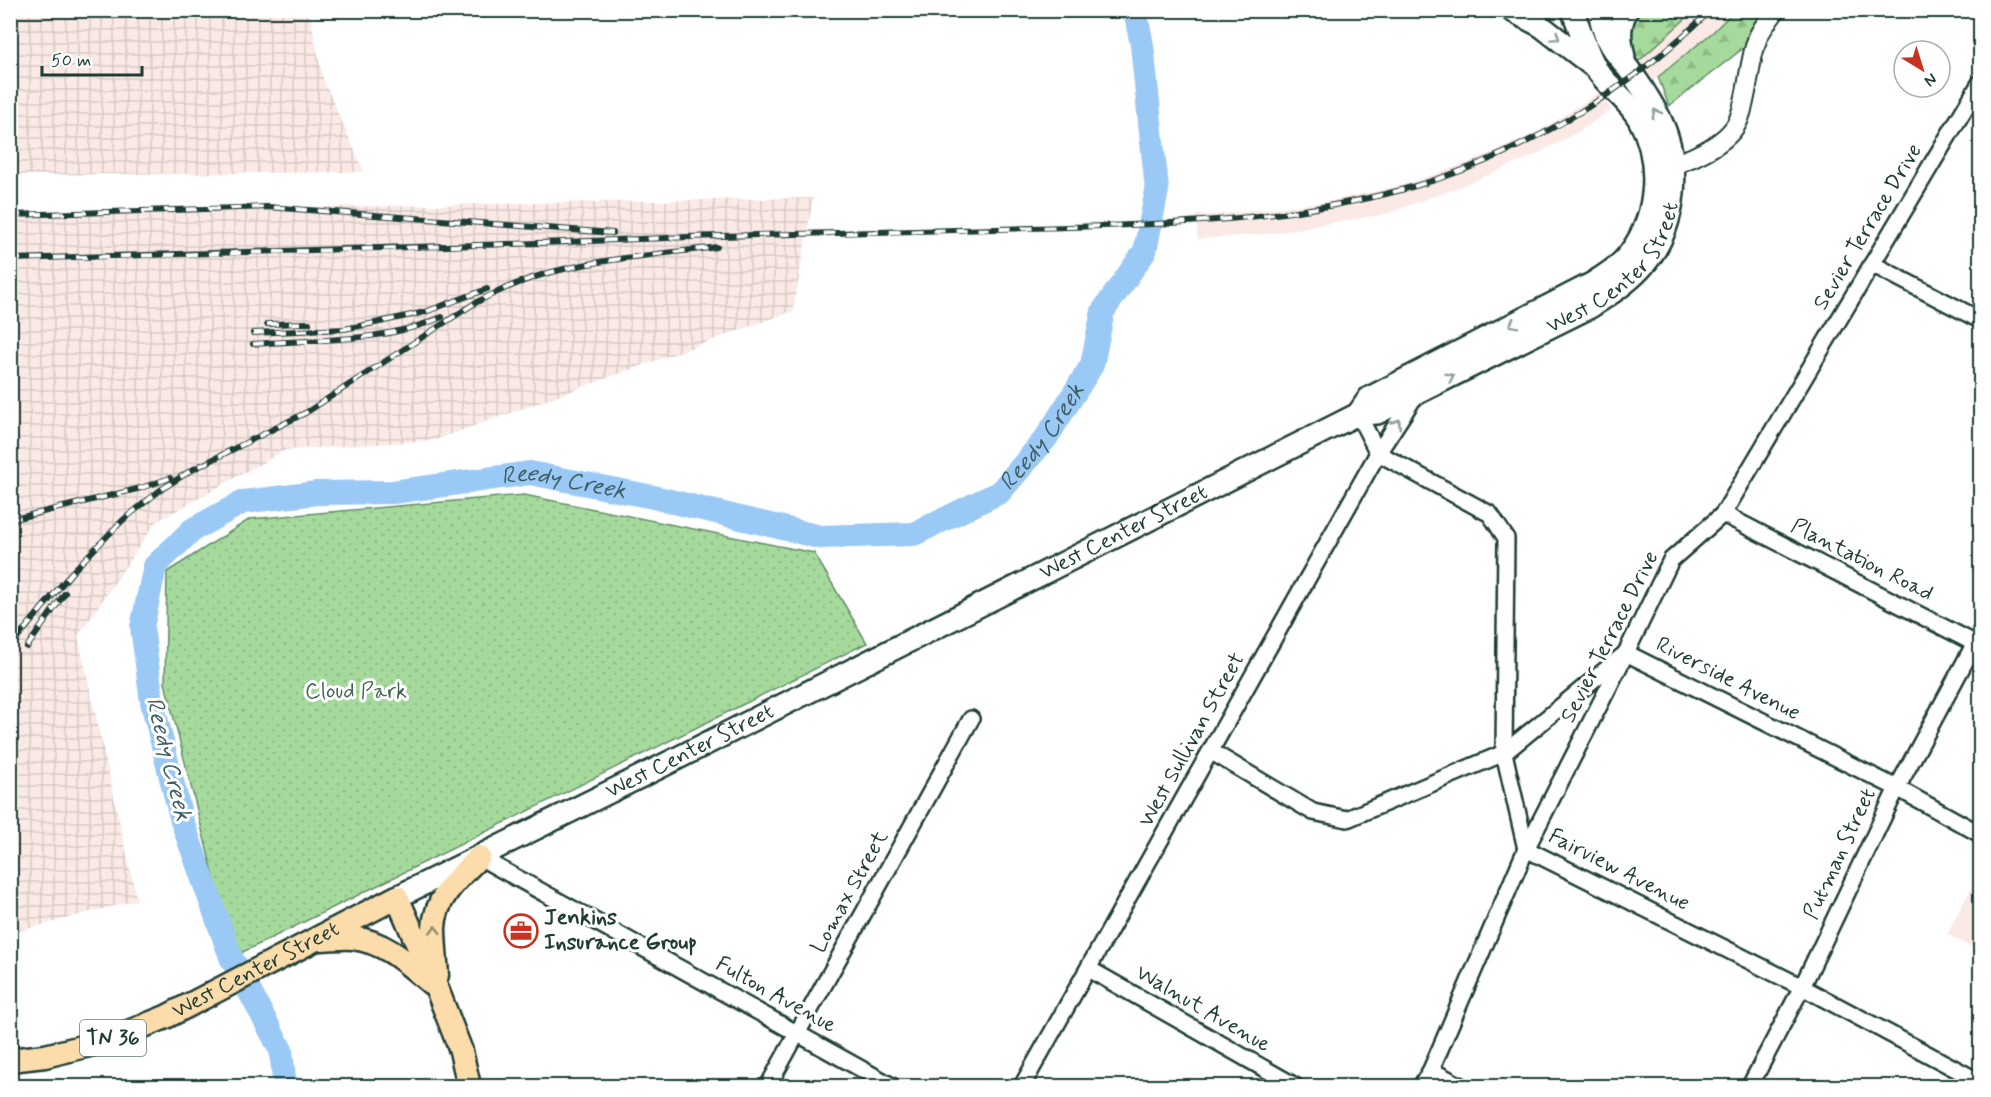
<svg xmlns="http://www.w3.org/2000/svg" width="1991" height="1097" viewBox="0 0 1991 1097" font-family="Mynerve,sans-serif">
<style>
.built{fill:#fae9e5}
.industrial{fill:url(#industrial-grid)}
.grass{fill:url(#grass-dots);stroke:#628c68;stroke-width:1.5}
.forest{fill:url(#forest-firs);stroke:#628c68;stroke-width:1.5}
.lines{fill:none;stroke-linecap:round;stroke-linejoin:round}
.river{stroke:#9ac9f5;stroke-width:24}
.minor-casing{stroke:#1f3d34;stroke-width:20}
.tertiary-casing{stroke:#1f3d34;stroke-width:22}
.secondary-casing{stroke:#1f3d34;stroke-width:26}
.primary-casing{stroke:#1f3d34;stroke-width:27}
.minor{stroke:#fff;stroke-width:15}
.tertiary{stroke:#fff;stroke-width:18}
.secondary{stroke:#fff;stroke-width:21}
.primary{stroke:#fddcac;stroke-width:22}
.rail-casing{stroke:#1f3d34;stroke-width:6}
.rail{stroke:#fff;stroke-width:4;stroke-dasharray:11;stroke-linecap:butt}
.oneway{stroke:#8f9e9a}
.oneway2{stroke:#8e8c70}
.labels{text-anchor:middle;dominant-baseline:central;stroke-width:6;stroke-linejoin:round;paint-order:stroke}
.shield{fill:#fff;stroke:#627771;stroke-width:1.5}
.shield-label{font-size:21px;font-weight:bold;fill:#1f3d34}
.street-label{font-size:22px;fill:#1f3d34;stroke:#fff}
.park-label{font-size:22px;fill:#41644e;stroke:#fff}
.poi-label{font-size:22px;font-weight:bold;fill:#1f3d34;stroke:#fff;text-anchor:start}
.water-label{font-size:24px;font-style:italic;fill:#3e6064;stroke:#fff}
</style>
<defs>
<pattern id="industrial-grid" width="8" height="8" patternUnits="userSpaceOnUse" patternTransform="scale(1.5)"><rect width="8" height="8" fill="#fae9e5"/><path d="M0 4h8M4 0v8" fill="none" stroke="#d6c9c5"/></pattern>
<pattern id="grass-dots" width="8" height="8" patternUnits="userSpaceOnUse" patternTransform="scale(1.5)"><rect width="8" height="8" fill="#a6da9c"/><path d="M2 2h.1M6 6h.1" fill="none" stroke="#8ebc87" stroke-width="1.8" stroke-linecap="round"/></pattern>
<pattern id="forest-firs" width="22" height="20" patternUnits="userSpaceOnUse" patternTransform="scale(1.5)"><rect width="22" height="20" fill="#a6da9c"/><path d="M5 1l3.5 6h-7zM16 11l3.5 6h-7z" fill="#8ebc87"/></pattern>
</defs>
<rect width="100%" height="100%" fill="#fff"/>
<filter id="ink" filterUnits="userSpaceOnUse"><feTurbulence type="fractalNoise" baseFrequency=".0167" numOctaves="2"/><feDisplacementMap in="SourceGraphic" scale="12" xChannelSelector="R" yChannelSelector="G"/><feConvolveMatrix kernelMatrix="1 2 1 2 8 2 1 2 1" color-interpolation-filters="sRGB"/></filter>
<g filter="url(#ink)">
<g class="built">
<polygon points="1694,11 1734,11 1713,32 1658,77 1641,88 1631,68"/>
<polygon points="1600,92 1611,110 1578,132 1533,156 1457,188 1385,214 1267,234 1198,239 1196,215 1213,215 1327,202 1403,185 1472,161 1540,131"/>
<polygon points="1980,872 1980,952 1947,934"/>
</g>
<g class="industrial">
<polygon points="10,11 309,11 323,79 364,172 11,175"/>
<polygon points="813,198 793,311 435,440 285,450 156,522 78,636 137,900 11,933 11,213"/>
</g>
<polygon class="grass" points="524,495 814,553 867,643 237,955 214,877 165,683 167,572 250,519"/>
<g class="forest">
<polygon points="1629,11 1694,11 1631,68"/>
<polygon points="1734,11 1776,11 1759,36 1669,106 1658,77 1713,32"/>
</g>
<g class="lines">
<path class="river" id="s1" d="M 288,1086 L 284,1079 L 281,1050 L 231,957 L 182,821 L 152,702 L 142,627 L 155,566 L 192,530 L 243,502 L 317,493 L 393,492 L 530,473 L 653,497 L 820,537 L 914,534 L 1000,492 L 1046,438 L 1092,365 L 1103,311 L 1145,251 L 1157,190 L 1142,45 L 1135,10"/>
<defs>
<g id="minor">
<polyline points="1872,264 1980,320"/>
<polyline points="1358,414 1378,453"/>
<polyline points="1378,453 1490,514 1506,538 1504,753 1526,849 1802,987 1980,1082"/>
<polyline points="1723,514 1980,646"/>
<polyline points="1212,752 1313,812 1347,819 1504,753 1626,653 1897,788 1980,834"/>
<polyline points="479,857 892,1086"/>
<polyline points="1089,969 1295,1086"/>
<polyline points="1431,1070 1461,1086"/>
<polyline points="768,1086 971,719"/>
<polyline points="1022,1086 1378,453 1417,393"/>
<polyline points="1421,1086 1431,1070 1526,849 1626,653 1671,560 1723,514 1980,83"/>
<polyline points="1750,1086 1802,987 1897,788 1975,643"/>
</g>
<path id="tertiary" d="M 1659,168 C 1684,163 1729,145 1739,119 C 1749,93 1748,63 1758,37 C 1762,28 1770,18 1776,10"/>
<g id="secondary">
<polyline points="1511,10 1541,26 1594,67"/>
<path d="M 1624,57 C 1620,39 1618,27 1627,10"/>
<path d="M 1358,414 L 1369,398 L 1593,283 C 1604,276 1614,270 1623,261 C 1658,223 1663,164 1639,119 C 1628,100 1609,88 1597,70 C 1586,52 1581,30 1572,10"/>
<path id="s2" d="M 397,897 L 662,766 L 1358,414 L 1377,413 L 1590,307 C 1609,295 1626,284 1641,268 C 1679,227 1683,161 1657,113 C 1648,97 1638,81 1627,67 C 1622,60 1615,53 1610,45 C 1604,35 1601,22 1599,10"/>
</g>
<g id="primary">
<path d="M 320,939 C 331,939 342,937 353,938 C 386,942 407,963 432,984"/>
<path d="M 437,975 C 436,960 434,943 434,928 C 435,897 459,877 479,857"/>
<path id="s3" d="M 10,1060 L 45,1056 L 106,1041 L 166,1017 L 397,897 L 437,989 L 461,1051 L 469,1086"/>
</g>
</defs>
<use href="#minor" class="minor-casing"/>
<use href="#tertiary" class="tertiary-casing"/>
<use href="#secondary" class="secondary-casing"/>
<use href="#primary" class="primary-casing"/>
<use href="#minor" class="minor"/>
<use href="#tertiary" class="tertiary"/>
<use href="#secondary" class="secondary"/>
<use href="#primary" class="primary"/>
<defs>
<g id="rail">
<polyline points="10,215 268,207 613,233"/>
<path d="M 10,259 C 166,255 322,251 478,245 C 584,242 690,236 795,234 C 887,232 978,230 1069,227 C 1180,224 1293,219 1401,190 C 1517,159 1626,93 1711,10"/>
<polyline points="267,324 309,323"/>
<polyline points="253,333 344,329 375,323 425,312 487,289"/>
<path d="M 253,344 C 315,339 384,343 442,317"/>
<polyline points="10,520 141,488 170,478"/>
<path d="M 10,647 L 73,571 L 123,520 L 159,491 L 190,471 L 307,412 L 475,303 C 500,290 525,279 552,272 C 606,258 662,254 717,247"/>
<polyline points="27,647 65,593"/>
</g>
</defs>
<use href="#rail" class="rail-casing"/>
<use href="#rail" class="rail"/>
</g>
<defs><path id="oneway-chevron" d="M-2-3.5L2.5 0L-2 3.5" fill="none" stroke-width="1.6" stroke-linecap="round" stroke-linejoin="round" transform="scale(1.5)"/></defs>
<g class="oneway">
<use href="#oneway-chevron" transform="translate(1556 37) rotate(35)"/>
<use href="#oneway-chevron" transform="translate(1656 113) rotate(-118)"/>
<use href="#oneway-chevron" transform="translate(1513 324) rotate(153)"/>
<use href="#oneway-chevron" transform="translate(1450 377) rotate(-27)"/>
<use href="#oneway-chevron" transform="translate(1397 423) rotate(-57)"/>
</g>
<use class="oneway2" href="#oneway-chevron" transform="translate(435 930) rotate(-90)"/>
</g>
<defs>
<symbol id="office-ring" viewBox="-11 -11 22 22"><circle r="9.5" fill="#fff" stroke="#c8321e" stroke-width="1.5"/><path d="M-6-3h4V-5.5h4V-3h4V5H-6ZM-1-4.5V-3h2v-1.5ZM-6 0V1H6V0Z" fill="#c8321e"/></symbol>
</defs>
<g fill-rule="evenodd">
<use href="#office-ring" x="502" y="912" width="38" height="38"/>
</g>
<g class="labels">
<rect class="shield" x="80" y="1020" width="66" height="36" rx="4.5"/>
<g class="shield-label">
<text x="113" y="1038">TN 36</text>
</g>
<g class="street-label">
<text transform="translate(1868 227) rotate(-59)">Sevier Terrace Drive</text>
<text stroke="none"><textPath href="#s2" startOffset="1378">West Center Street</textPath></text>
<text stroke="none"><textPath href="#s2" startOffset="813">West Center Street</textPath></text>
<text transform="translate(1862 560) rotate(27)">Plantation Road</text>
<text transform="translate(1610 637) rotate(-63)">Sevier Terrace Drive</text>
<text transform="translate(1728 679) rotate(27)">Riverside Avenue</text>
<text transform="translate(1192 740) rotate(-61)">West Sullivan Street</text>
<text stroke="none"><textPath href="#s2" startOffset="327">West Center Street</textPath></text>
<text transform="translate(1840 854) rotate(-65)">Putman Street</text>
<text transform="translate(1619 870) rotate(27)">Fairview Avenue</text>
<text transform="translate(850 892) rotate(-61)">Lomax Street</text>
<text stroke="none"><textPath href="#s3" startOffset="264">West Center Street</textPath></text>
<text transform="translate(776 995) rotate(29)">Fulton Avenue</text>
<text transform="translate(1203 1009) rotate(30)">Walnut Avenue</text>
</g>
<g class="park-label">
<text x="356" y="692">Cloud Park</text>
</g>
<g class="poi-label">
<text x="544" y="918">Jenkins<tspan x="544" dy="25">Insurance Group</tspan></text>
</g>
<g class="water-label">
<text stroke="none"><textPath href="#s1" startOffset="1503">Reedy Creek</textPath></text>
<text stroke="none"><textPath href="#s1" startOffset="981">Reedy Creek</textPath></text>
<text transform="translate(168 759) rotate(76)">Reedy Creek</text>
</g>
</g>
<rect width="1991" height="1097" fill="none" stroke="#fff" stroke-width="36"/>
<rect x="18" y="18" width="1955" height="1061" fill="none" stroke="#1f3d34" stroke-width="2" filter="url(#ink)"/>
<g transform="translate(1922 69) rotate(142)"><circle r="28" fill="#ffffff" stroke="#a5b1ae" stroke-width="1.5"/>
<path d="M0-4.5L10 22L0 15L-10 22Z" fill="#c8321e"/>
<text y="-9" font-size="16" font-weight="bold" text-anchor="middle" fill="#1f3d34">N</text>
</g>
<path d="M42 66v9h100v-9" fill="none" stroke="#1f3d34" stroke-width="3"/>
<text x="51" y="66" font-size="18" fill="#1f3d34" stroke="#ffffff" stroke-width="4.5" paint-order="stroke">50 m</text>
</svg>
